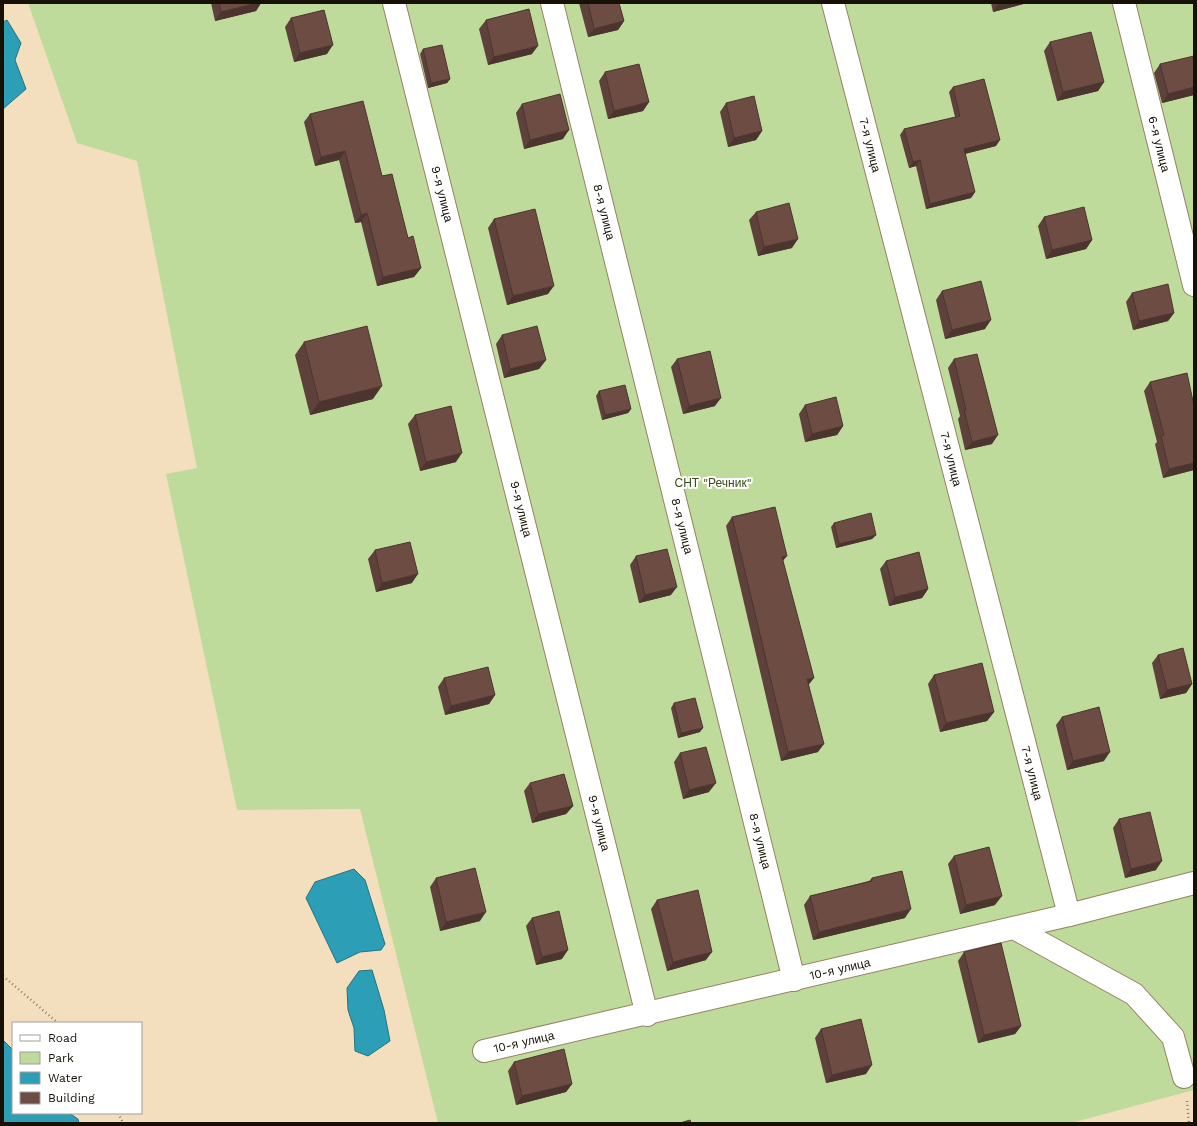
<svg xmlns="http://www.w3.org/2000/svg" width="1197" height="1126" viewBox="0 0 1197 1126" font-family="'Work Sans',sans-serif">
<style>
.green{fill:#bfdb9b}
.water{fill:#2c9eb6;stroke:#257381}
.lines{fill:none;stroke-linecap:round;stroke-linejoin:round}
.minor-casing{stroke:#948264;stroke-width:24}
.path{stroke:#8c7e68;stroke-width:2.5;stroke-dasharray:1 3;stroke-linecap:butt}
.minor{stroke:#fff;stroke-width:22}
.wall{fill:#5e413a}
.shaded-wall{fill:#4c352f}
.building{fill:#6d4c43;stroke:#4c352f}
.labels{text-anchor:middle;dominant-baseline:central;stroke-width:4;stroke-linejoin:round;paint-order:stroke}
.street-label{font-size:12px;fill:#161005;stroke:#fff}
.park-label{font-size:12px;fill:#374b17;stroke:#fff}
</style>
<rect width="100%" height="100%" fill="#f3dfbe"/>
<polygon class="green" points="28,3 1194,3 1194,1090 1071,1123 438,1123 360,809 237,810 166,474 197,468 137,161 77,143"/>
<g class="water">
<polygon points="7,20 21,43 15,60 26,89 3,109 3,22"/>
<polygon points="354,869 365,880 385,944 381,950 360,952 337,963 306,898 315,882"/>
<polygon points="372,970 384,1010 390,1041 368,1056 355,1051 354,1028 348,1010 347,988 359,971"/>
<polygon points="3,1040 13,1050 13,1113 69,1113 78,1119 79,1123 3,1123"/>
</g>
<g class="lines">
<defs>
<g id="minor">
<polyline points="394,3 647,1015"/>
<polyline points="552,3 794,980"/>
<polyline points="833,3 1069,915"/>
<polyline points="1124,3 1194,285"/>
<polyline points="1014,928 1134,994 1173,1037 1184,1077"/>
<polyline points="484,1051 1069,915 1194,883"/>
</g>
</defs>
<use href="#minor" class="minor-casing"/>
<g class="path">
<polyline points="3,976 58,1023"/>
<polyline points="1187,1101 1189,1123"/>
<polyline points="118,1113 123,1123"/>
</g>
<use href="#minor" class="minor"/>
</g>
<g class="wall">
<polygon points="211,3 261,3 256,11 215,21"/>
<polygon points="579,3 619,3 624,21 618,30 588,37"/>
<polygon points="991,3 1027,3 993,12"/>
<polygon points="291,18 327,54 294,62 285,27"/>
<polygon points="486,20 532,54 488,65 479,29"/>
<polygon points="1050,42 1104,82 1098,91 1057,101 1044,51"/>
<polygon points="423,49 450,79 447,83 428,88 420,54"/>
<polygon points="1160,64 1194,95 1162,103 1154,73"/>
<polygon points="605,72 649,102 643,111 608,119 599,81"/>
<polygon points="953,87 996,146 965,154 975,192 971,198 926,209 916,166 909,168 900,135 904,129 955,117 949,92"/>
<polygon points="726,103 762,131 756,140 728,147 720,112"/>
<polygon points="522,104 563,139 524,149 516,113"/>
<polygon points="310,114 382,176 421,268 414,277 377,286 361,222 355,223 339,160 315,166 304,122"/>
<polygon points="756,212 792,248 758,256 749,220"/>
<polygon points="1044,217 1092,240 1086,249 1046,259 1038,226"/>
<polygon points="494,219 548,294 507,305 488,228"/>
<polygon points="942,291 985,329 945,339 936,300"/>
<polygon points="1132,293 1174,313 1168,321 1133,330 1126,302"/>
<polygon points="502,335 546,360 539,369 504,378 496,344"/>
<polygon points="304,342 373,399 310,415 295,355"/>
<polygon points="677,359 715,406 683,414 671,367"/>
<polygon points="954,359 992,444 965,450 958,419 960,416 948,368"/>
<polygon points="1150,382 1194,470 1163,478 1155,444 1157,442 1144,391"/>
<polygon points="599,391 631,409 628,413 602,420 596,396"/>
<polygon points="805,405 843,426 837,435 805,442 799,414"/>
<polygon points="415,415 456,462 420,471 408,424"/>
<polygon points="732,517 787,556 783,560 809,685 818,752 781,761 726,526"/>
<polygon points="834,523 876,535 872,539 836,548 831,527"/>
<polygon points="375,550 412,583 376,592 368,559"/>
<polygon points="636,556 671,595 639,603 630,565"/>
<polygon points="886,561 928,589 922,598 889,606 880,569"/>
<polygon points="1158,655 1192,684 1186,693 1160,699 1152,663"/>
<polygon points="934,675 994,712 987,721 940,732 928,684"/>
<polygon points="444,678 495,695 489,704 445,715 438,687"/>
<polygon points="674,703 700,732 678,738 671,708"/>
<polygon points="1062,717 1104,761 1067,770 1056,725"/>
<polygon points="680,753 709,792 683,799 674,762"/>
<polygon points="530,783 573,806 566,814 532,823 524,791"/>
<polygon points="1119,819 1156,870 1125,878 1113,828"/>
<polygon points="954,856 995,905 960,914 948,864"/>
<polygon points="436,878 480,921 440,931 430,887"/>
<polygon points="872,878 905,918 813,940 804,905 810,896 869,881"/>
<polygon points="657,900 706,960 667,971 651,909"/>
<polygon points="532,918 562,959 536,965 526,926"/>
<polygon points="964,952 1021,1026 1015,1034 978,1043 958,961"/>
<polygon points="821,1029 866,1074 826,1083 815,1038"/>
<polygon points="514,1062 572,1084 566,1092 516,1105 508,1071"/>
</g>
<g class="shaded-wall">
<polygon points="258,3 261,3 256,11 215,21 221,12"/>
<polygon points="999,3 1027,3 993,12"/>
<polygon points="624,21 618,30 588,37 594,29"/>
<polygon points="333,45 327,54 294,62 300,53"/>
<polygon points="538,46 532,54 488,65 494,57"/>
<polygon points="450,79 447,83 428,88 431,83"/>
<polygon points="1104,82 1098,91 1057,101 1063,92"/>
<polygon points="1194,87 1194,95 1162,103 1168,94"/>
<polygon points="649,102 643,111 608,119 614,111"/>
<polygon points="569,130 563,139 524,149 530,140"/>
<polygon points="762,131 756,140 728,147 734,138"/>
<polygon points="1000,140 996,146 960,155 964,149"/>
<polygon points="345,151 339,160 315,166 321,157"/>
<polygon points="920,160 916,166 909,168 913,162"/>
<polygon points="975,192 971,198 926,209 930,204"/>
<polygon points="367,213 361,222 355,223 361,215"/>
<polygon points="798,239 792,248 758,256 764,247"/>
<polygon points="1092,240 1086,249 1046,259 1052,250"/>
<polygon points="421,268 414,277 377,286 383,277"/>
<polygon points="554,286 548,294 507,305 513,296"/>
<polygon points="1174,313 1168,321 1133,330 1139,321"/>
<polygon points="991,320 985,329 945,339 952,330"/>
<polygon points="546,360 539,369 504,378 510,369"/>
<polygon points="382,386 373,399 310,415 319,402"/>
<polygon points="721,398 715,406 683,414 689,406"/>
<polygon points="631,409 628,413 602,420 605,415"/>
<polygon points="843,426 837,435 805,442 812,434"/>
<polygon points="998,435 992,444 965,450 972,442"/>
<polygon points="462,453 456,462 420,471 426,462"/>
<polygon points="1194,463 1194,470 1163,478 1169,469"/>
<polygon points="876,535 872,539 836,548 839,544"/>
<polygon points="787,556 780,564 782,557"/>
<polygon points="418,574 412,583 376,592 382,583"/>
<polygon points="677,587 671,595 639,603 645,595"/>
<polygon points="928,589 922,598 889,606 895,597"/>
<polygon points="814,678 807,687 807,679"/>
<polygon points="1192,684 1186,693 1160,699 1167,690"/>
<polygon points="495,695 489,704 445,715 451,706"/>
<polygon points="994,712 987,721 940,732 946,723"/>
<polygon points="703,728 700,732 678,738 681,733"/>
<polygon points="824,744 818,752 781,761 788,752"/>
<polygon points="1110,752 1104,761 1067,770 1073,761"/>
<polygon points="716,783 709,792 683,799 689,790"/>
<polygon points="573,806 566,814 532,823 538,814"/>
<polygon points="1162,861 1156,870 1125,878 1131,869"/>
<polygon points="1002,896 995,905 960,914 966,905"/>
<polygon points="911,909 905,918 813,940 819,932"/>
<polygon points="486,912 480,921 440,931 446,922"/>
<polygon points="568,950 562,959 536,965 542,957"/>
<polygon points="712,952 706,960 667,971 673,962"/>
<polygon points="1021,1026 1015,1034 978,1043 984,1035"/>
<polygon points="872,1065 866,1074 826,1083 832,1075"/>
<polygon points="572,1084 566,1092 516,1105 522,1096"/>
</g>
<g class="building">
<polygon points="219,3 258,3 221,12"/>
<polygon points="588,3 619,3 624,21 594,29"/>
<polygon points="529,9 538,46 494,57 486,20"/>
<polygon points="324,10 333,45 300,53 291,18"/>
<polygon points="1091,32 1104,82 1063,92 1050,42"/>
<polygon points="442,45 450,79 431,83 423,49"/>
<polygon points="1194,56 1194,87 1168,94 1160,64"/>
<polygon points="639,64 649,102 614,111 605,72"/>
<polygon points="984,79 1000,140 964,149 975,192 930,204 920,160 913,162 904,129 960,116 953,87"/>
<polygon points="560,94 569,130 530,140 522,104"/>
<polygon points="754,96 762,131 734,138 726,103"/>
<polygon points="363,101 382,176 392,174 408,238 413,236 421,268 383,277 367,213 361,215 345,151 321,157 310,114"/>
<polygon points="789,203 798,239 764,247 756,212"/>
<polygon points="1084,207 1092,240 1052,250 1044,217"/>
<polygon points="535,209 554,286 513,296 494,219"/>
<polygon points="981,281 991,320 952,330 942,291"/>
<polygon points="1168,284 1174,313 1139,321 1132,293"/>
<polygon points="367,326 382,386 319,402 304,342"/>
<polygon points="537,326 546,360 510,369 502,335"/>
<polygon points="710,351 721,398 689,406 677,359"/>
<polygon points="977,354 998,435 972,442 964,410 966,410 954,359"/>
<polygon points="1187,373 1194,406 1194,463 1169,469 1161,436 1164,435 1150,382"/>
<polygon points="625,385 631,409 605,415 599,391"/>
<polygon points="836,397 843,426 812,434 805,405"/>
<polygon points="451,406 462,453 426,462 415,415"/>
<polygon points="775,507 787,556 782,557 814,678 807,679 824,744 788,752 732,517"/>
<polygon points="871,513 876,535 839,544 834,523"/>
<polygon points="410,542 418,574 382,583 375,550"/>
<polygon points="667,549 677,587 645,595 636,556"/>
<polygon points="919,552 928,589 895,597 886,561"/>
<polygon points="1183,648 1192,684 1167,690 1158,655"/>
<polygon points="982,663 994,712 946,723 934,675"/>
<polygon points="488,667 495,695 451,706 444,678"/>
<polygon points="695,698 703,728 681,733 674,703"/>
<polygon points="1099,707 1110,752 1073,761 1062,717"/>
<polygon points="706,747 716,783 689,790 680,753"/>
<polygon points="564,774 573,806 538,814 530,783"/>
<polygon points="1150,812 1162,861 1131,869 1119,819"/>
<polygon points="989,847 1002,896 966,905 954,856"/>
<polygon points="475,868 486,912 446,922 436,878"/>
<polygon points="902,871 911,909 819,932 810,896 872,881 872,878"/>
<polygon points="698,890 712,952 673,962 657,900"/>
<polygon points="559,911 568,950 542,957 532,918"/>
<polygon points="1001,943 1021,1026 984,1035 964,952"/>
<polygon points="861,1019 872,1065 832,1075 821,1029"/>
<polygon points="564,1049 572,1084 522,1096 514,1062"/>
<polygon points="690,1120 691,1123 680,1123"/>
</g>
<g class="labels">
<g class="street-label">
<text transform="translate(1159 144) rotate(76)">6-я улица</text>
<text transform="translate(870 145) rotate(76)">7-я улица</text>
<text transform="translate(442 194) rotate(76)">9-я улица</text>
<text transform="translate(604 212) rotate(76)">8-я улица</text>
<text transform="translate(951 459) rotate(76)">7-я улица</text>
<text transform="translate(521 509) rotate(76)">9-я улица</text>
<text transform="translate(682 526) rotate(76)">8-я улица</text>
<text transform="translate(1032 773) rotate(76)">7-я улица</text>
<text transform="translate(599 823) rotate(76)">9-я улица</text>
<text transform="translate(760 841) rotate(76)">8-я улица</text>
<text transform="translate(840 969) rotate(-13)">10-я улица</text>
<text transform="translate(524 1042) rotate(-13)">10-я улица</text>
</g>
<g class="park-label">
<text x="713" y="483">СНТ "Речник"</text>
</g>
</g>
<rect width="1197" height="1126" fill="none" stroke="#161005" stroke-width="8"/>
<rect x="12" y="1022" width="130" height="92" fill="#ffffff" stroke="#a29f9b"/>
<rect x="20" y="1035" width="20" height="6" fill="#ffffff" stroke="#a29f9b"/>
<text x="48" y="1042" font-size="12" fill="#161005">Road</text>
<rect x="20" y="1052" width="20" height="12" fill="#bfdb9b" stroke="#a29f9b"/>
<text x="48" y="1062" font-size="12" fill="#161005">Park</text>
<rect x="20" y="1072" width="20" height="12" fill="#2c9eb6" stroke="#a29f9b"/>
<text x="48" y="1082" font-size="12" fill="#161005">Water</text>
<rect x="20" y="1092" width="20" height="12" fill="#6d4c43" stroke="#a29f9b"/>
<text x="48" y="1102" font-size="12" fill="#161005">Building</text>
</svg>
